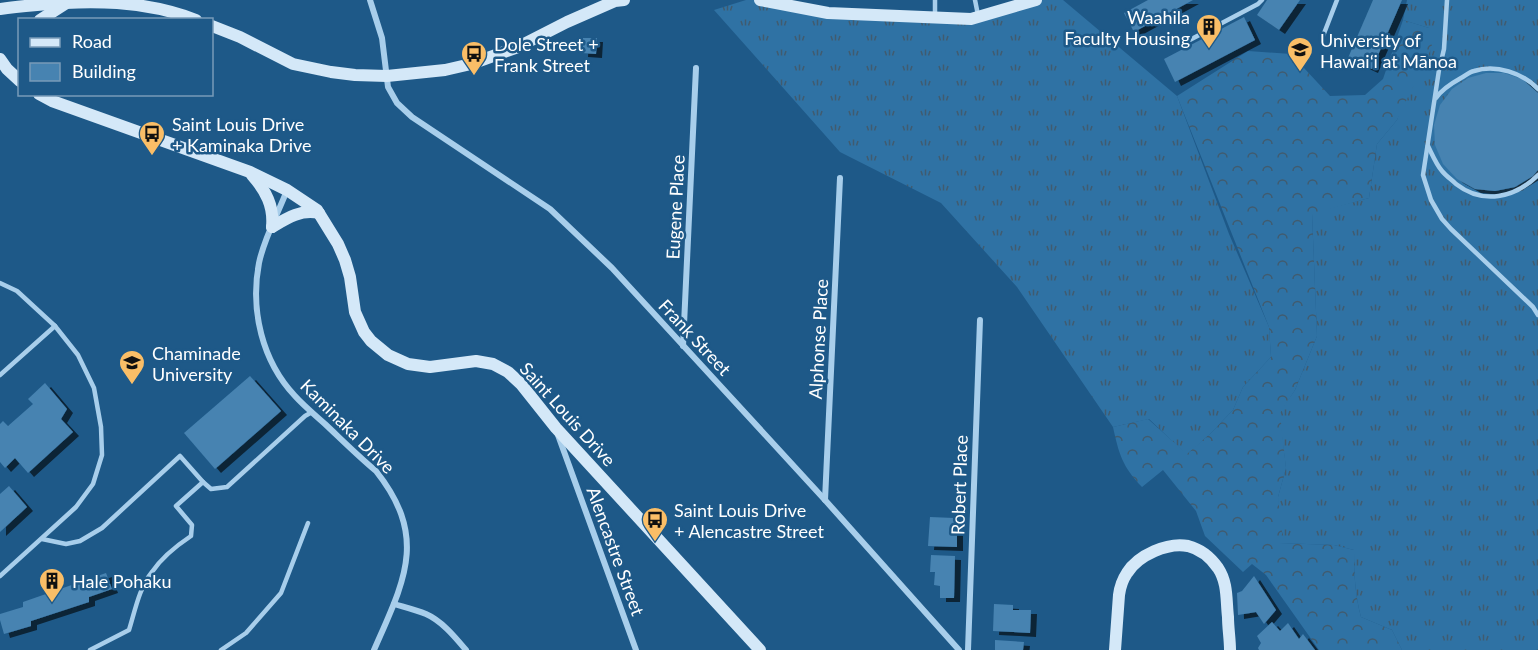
<svg xmlns="http://www.w3.org/2000/svg" width="1538" height="650" viewBox="0 0 1538 650" font-family="Lato,sans-serif">
<style>
.grass{fill:url(#grass-tufts)}
.forest{fill:url(#forest-crowns)}
.building{fill:#4783b1;filter:url(#shadow)}
.lines{fill:none;stroke-linecap:round;stroke-linejoin:round}
.lane{stroke:#a8ceeb;stroke-width:4.5}
.street{stroke:#a8ceeb;stroke-width:6}
.secondary{stroke:#d4e8f8;stroke-width:12}
.labels{text-anchor:middle;dominant-baseline:central;stroke-width:5;stroke-linejoin:round;paint-order:stroke}
.poi-label{font-size:18px;fill:#fff;stroke:#1e5988;text-anchor:start}
.street-label{font-size:18px;fill:#fff;stroke:#1e5988}
</style>
<defs>
<pattern id="grass-tufts" width="24" height="20" patternUnits="userSpaceOnUse" patternTransform="scale(1.5)"><rect width="24" height="20" fill="#2f72a4"/><path d="M3 7l-1-3M5 7V3M7 7l1-3M15 17l-1-3M17 17v-4M19 17l1-3" fill="none" stroke="#405b6f"/></pattern>
<pattern id="forest-crowns" width="20" height="18" patternUnits="userSpaceOnUse" patternTransform="scale(1.5)"><rect width="20" height="18" fill="#2f72a4"/><path d="M2 6a3 3 0 1 1 6 0M12 15a3 3 0 1 1 6 0" fill="none" stroke="#405b6f"/></pattern>
<filter id="shadow"><feDropShadow dx="6" dy="4" stdDeviation="0" flood-color="#0009"/></filter>
</defs>
<rect width="100%" height="100%" fill="#1e5988"/>
<g class="grass">
<polygon points="746,0 760,0 828,13 971,19 1036,0 1063,0 1177,96 1229,234 1269,327 1271,357 1243,387 1233,410 1211,433 1187,455 1149,419 1113,427 1017,287 941,203 840,152 714,10"/>
<path d="M 1407,0 L 1538,0 L 1538,650 L 1402,650 L 1392,630 L 1361,617 C 1355,595 1354,573 1354,550 L 1334,545 L 1279,543 L 1278,497 L 1286,468 L 1279,413 L 1295,390 L 1317,336 L 1312,213 L 1369,198 L 1377,144 L 1397,120 L 1429,28 L 1403,20 Z"/>
</g>
<path class="forest" d="M 1403,20 L 1429,28 L 1432,47 L 1397,120 L 1377,144 L 1369,198 L 1312,214 L 1317,336 L 1295,390 L 1280,413 L 1286,468 L 1278,497 L 1282,534 L 1279,543 L 1334,545 L 1354,550 C 1354,573 1355,595 1361,617 L 1392,630 L 1402,650 L 1319,650 L 1266,575 L 1252,564 L 1243,572 L 1205,536 L 1196,511 L 1163,470 L 1142,487 C 1122,466 1119,454 1113,427 L 1148,419 L 1187,454 L 1211,433 L 1233,410 L 1243,387 L 1271,357 L 1269,327 L 1177,96 L 1248,51 L 1291,54 L 1330,96 L 1365,95 L 1383,79 Z"/>
<g class="building">
<polygon points="1148,0 1193,0 1134,32 1124,13"/>
<polygon points="1267,0 1300,0 1279,30 1257,15"/>
<polygon points="1373,0 1402,0 1372,69 1348,58"/>
<polygon points="1244,17 1255,40 1175,82 1164,59"/>
<polygon points="583,38 597,38 596,54 582,53"/>
<polygon points="1486,73 1504,73 1522,79 1538,93 1538,170 1533,176 1515,187 1495,191 1475,189 1457,179 1443,164 1435,145 1434,125 1440,105 1452,89 1468,78"/>
<polygon points="250,376 281,411 215,469 184,433"/>
<polygon points="45,383 67,409 61,419 73,432 28,473 15,458 5,468 0,462 0,424 3,421 8,426 33,404 28,399"/>
<polygon points="9,486 27,507 0,532 0,494"/>
<polygon points="930,517 954,518 954,528 957,528 957,547 928,546"/>
<polygon points="931,555 955,556 954,598 940,598 940,586 934,585 935,572 930,572"/>
<polygon points="106,573 112,589 89,597 89,602 31,621 31,626 4,634 0,620 0,614 23,607 23,602"/>
<polygon points="1254,576 1276,610 1264,624 1256,612 1238,615 1237,593 1242,591"/>
<polygon points="994,604 1013,605 1013,610 1031,610 1030,633 993,631"/>
<polygon points="1272,622 1280,631 1288,623 1299,639 1303,634 1315,650 1259,650 1258,648 1261,643 1257,636"/>
<polygon points="995,640 1024,642 1023,650 995,650"/>
</g>
<g class="lines">
<g class="lane">
<polyline points="975,0 978,15"/>
<polyline points="1447,0 1444,49 1439,70 1423,175 1431,200 1442,219 1451,229 1533,307 1538,315"/>
<polyline points="935,15 935,0"/>
<polyline points="1323,36 1337,0"/>
<polyline points="1184,43 1258,4 1262,0"/>
<path d="M 1436,98 C 1442,89 1452,83 1461,78 C 1465,76 1469,72 1474,71 C 1496,64 1523,73 1538,89"/>
<path d="M 1428,146 C 1432,154 1436,164 1442,171 C 1446,176 1452,180 1456,184 C 1483,205 1515,198 1538,175"/>
<polyline points="0,283 17,291 55,326 78,355 94,388 101,427 102,455 93,484 76,507 0,576"/>
<polyline points="0,375 55,326"/>
<polyline points="42,539 66,544 80,541 102,528 180,456 203,482 211,489 227,487 305,416 312,412"/>
<path d="M 90,650 L 129,630 C 135,611 139,588 152,572 C 162,557 176,546 191,536 L 192,525 L 176,506 L 203,482"/>
<polyline points="221,650 246,633 281,593 308,523"/>
</g>
<g class="street">
<polyline points="370,0 382,38 388,87 397,103 412,117 550,209 612,268 825,500 959,650"/>
<path d="M 287,190 C 278,214 264,238 259,263 C 250,310 262,361 295,396 C 304,406 315,415 325,424 C 342,440 358,456 376,471 C 429,538 404,581 374,650"/>
<polyline points="683,346 696,68"/>
<polyline points="558,435 636,650"/>
<polyline points="825,500 840,178"/>
<path d="M 394,604 C 404,607 416,610 426,614 C 442,621 455,637 466,650"/>
<polyline points="968,650 980,320"/>
</g>
<g class="secondary">
<polyline points="760,0 828,13 971,19 1036,0"/>
<path d="M 0,9 C 12,7 24,6 37,5 C 90,0 145,0 196,20"/>
<polyline points="40,20 65,4"/>
<polyline points="212,26 240,37 293,64 331,72 355,75 387,76 445,70 471,64 518,47 567,22 615,1 624,0"/>
<polyline points="0,59 7,69 20,81"/>
<polyline points="39,94 52,101 250,172 287,190 317,210 338,244 345,260 350,277 355,312 364,332 371,341 388,355 408,364 430,367 476,361 493,364 508,372 521,384 556,428 760,650"/>
<path d="M 252,175 C 266,191 274,206 272,227"/>
<path d="M 272,227 C 287,218 301,209 319,213"/>
<path d="M 1115,650 L 1119,595 C 1120,587 1123,579 1127,573 C 1138,555 1168,542 1188,546 C 1200,549 1211,558 1218,568 C 1228,583 1226,600 1228,617 C 1228,628 1230,639 1230,650"/>
</g>
</g>
<defs>
<symbol id="building-pin" viewBox="-11 -11 22 30"><path d="M0 17L-7.5 6A9.5 9.5 0 1 1 7.5 6Z" fill="#fabe67" stroke="#1e5988"/><path d="M-4-6H4V6H1V3H-1V6H-4ZM-2.5-4.3h1.7v1.8h-1.7ZM.8-4.3h1.7v1.8H.8ZM-2.5-1h1.7V.8h-1.7ZM.8-1h1.7V.8H.8Z" fill="#111"/></symbol>
<symbol id="university-pin" viewBox="-11 -11 22 30"><path d="M0 17L-7.5 6A9.5 9.5 0 1 1 7.5 6Z" fill="#fabe67" stroke="#1e5988"/><path d="M0-5L7-2L0 1L-7-2ZM-4 1L0 2.5L4 1V4Q0 6-4 4Z" fill="#111"/></symbol>
<symbol id="bus-pin" viewBox="-11 -11 22 30"><path d="M0 17L-7.5 6A9.5 9.5 0 1 1 7.5 6Z" fill="#fabe67" stroke="#1e5988"/><path d="M-5-6H5V4H4V6H2V4H-2V6H-4V4H-5ZM-3.5-4V0h7V-4ZM-3.5 1.2v1.5H-2V1.2ZM2 1.2v1.5H3.5V1.2Z" fill="#111"/></symbol>
</defs>
<g fill-rule="evenodd">
<use href="#building-pin" x="1194" y="12" width="30" height="40"/>
<use href="#university-pin" x="1285" y="35" width="30" height="40"/>
<use href="#bus-pin" x="459" y="39" width="30" height="40"/>
<use href="#bus-pin" x="137" y="119" width="30" height="40"/>
<use href="#university-pin" x="117" y="348" width="30" height="40"/>
<use href="#bus-pin" x="640" y="505" width="30" height="40"/>
<use href="#building-pin" x="37" y="566" width="30" height="40"/>
</g>
<g class="labels">
<g class="poi-label">
<text x="1190" y="17" text-anchor="end">Waahila<tspan x="1190" dy="21">Faculty Housing</tspan></text>
<text x="1320" y="40">University of<tspan x="1320" dy="21">Hawaiʻi at Mānoa</tspan></text>
<text x="494" y="44">Dole Street +<tspan x="494" dy="21">Frank Street</tspan></text>
<text x="172" y="124">Saint Louis Drive<tspan x="172" dy="21">+ Kaminaka Drive</tspan></text>
<text x="152" y="353">Chaminade<tspan x="152" dy="21">University</tspan></text>
<text x="674" y="510">Saint Louis Drive<tspan x="674" dy="21">+ Alencastre Street</tspan></text>
<text x="72" y="581">Hale Pohaku</text>
</g>
<g class="street-label">
<text transform="translate(675 207) rotate(-87)">Eugene Place</text>
<text transform="translate(695 337) rotate(47)">Frank Street</text>
<text transform="translate(818 339) rotate(-87)">Alphonse Place</text>
<text transform="translate(568 414) rotate(48)">Saint Louis Drive</text>
<text transform="translate(348 426) rotate(45)">Kaminaka Drive</text>
<text transform="translate(959 485) rotate(-88)">Robert Place</text>
<text transform="translate(616 551) rotate(70)">Alencastre Street</text>
</g>
</g>
<rect x="18" y="18" width="195" height="78" fill="#1e5988" stroke="#789bb8" stroke-width="1.5"/>
<rect x="30" y="38" width="30" height="9" fill="#d4e8f8" stroke="#789bb8" stroke-width="1.5"/>
<text x="72" y="48" font-size="18" fill="#ffffff">Road</text>
<rect x="30" y="63" width="30" height="18" fill="#4783b1" stroke="#789bb8" stroke-width="1.5"/>
<text x="72" y="78" font-size="18" fill="#ffffff">Building</text>
</svg>
